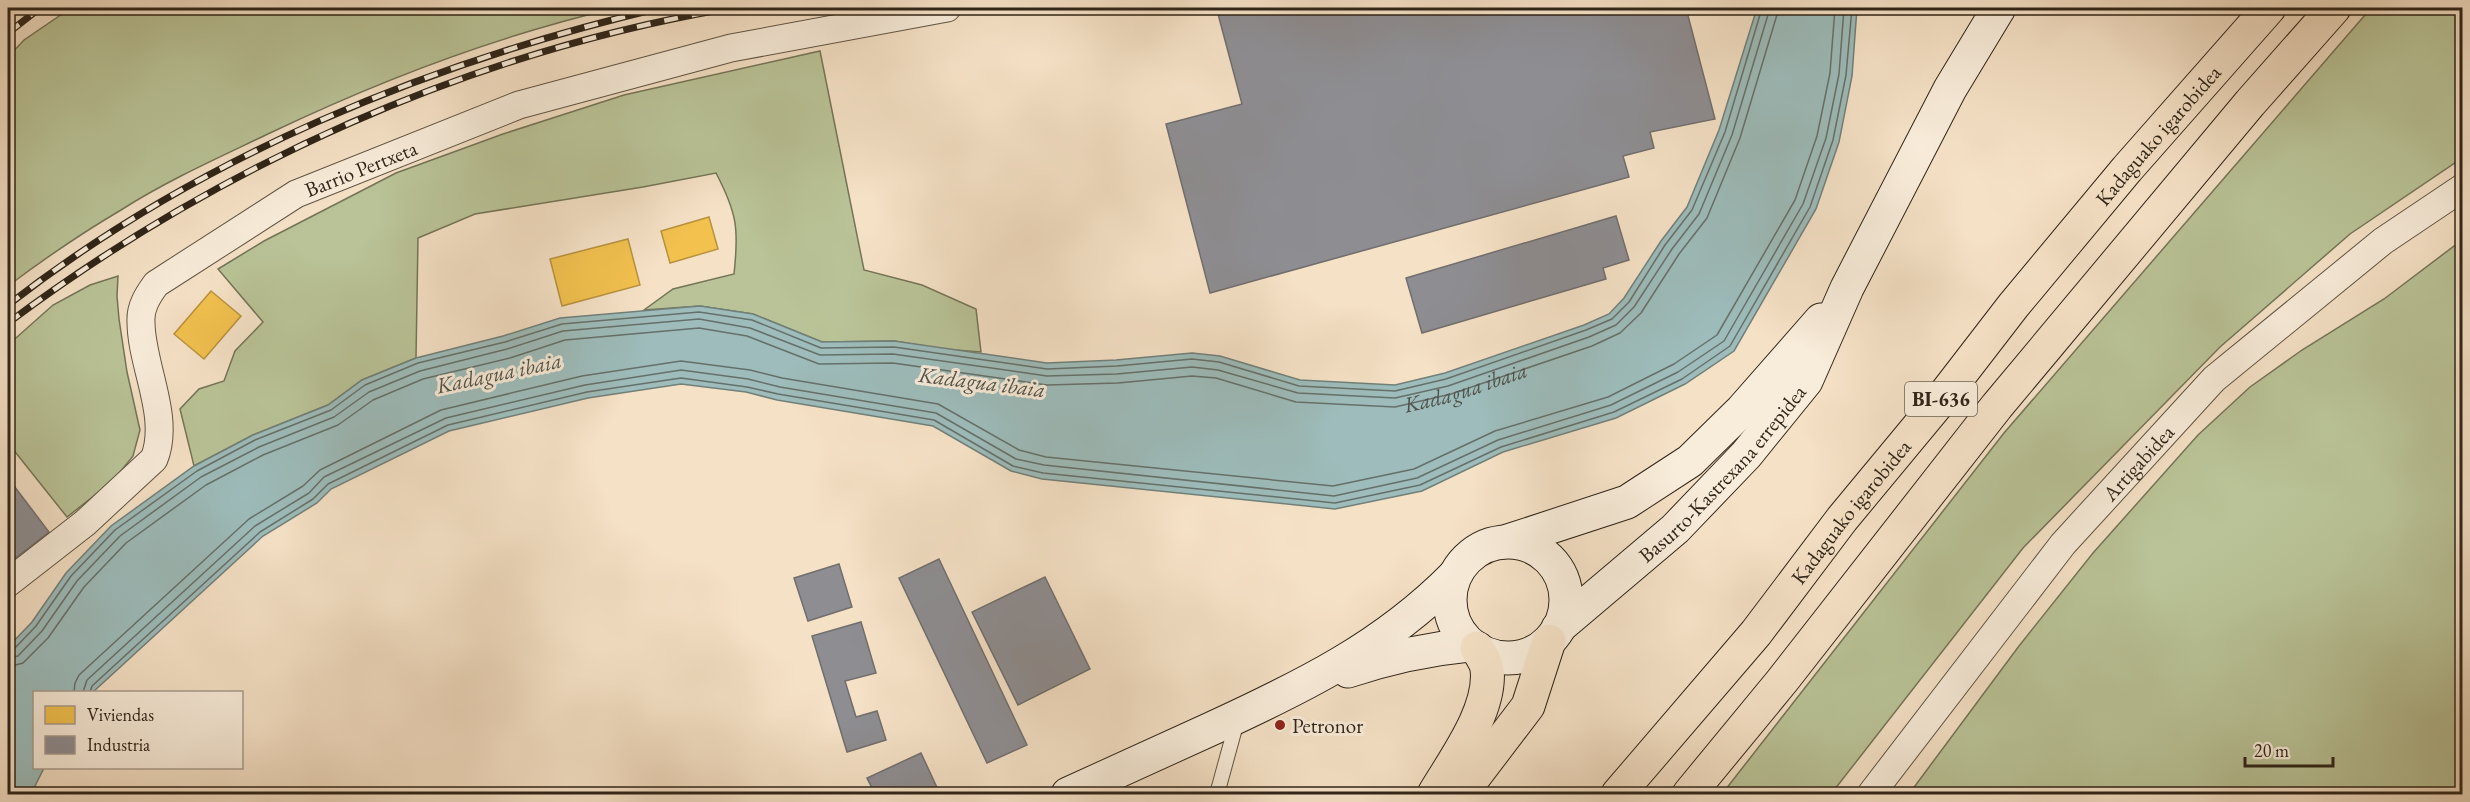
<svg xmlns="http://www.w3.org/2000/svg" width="2470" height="802" viewBox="0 0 2470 802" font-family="'EB Garamond',serif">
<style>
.green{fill:#b9c397;stroke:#747458;stroke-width:1.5}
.water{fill:#9dbcbb;stroke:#71807a;stroke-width:1.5}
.homes{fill:#f2c14e;stroke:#b8923e;stroke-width:1.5}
.industry{fill:#8d8d92;stroke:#716e6e;stroke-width:1.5}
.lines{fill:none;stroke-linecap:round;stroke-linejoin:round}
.shore{stroke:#66706a;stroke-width:1.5}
.lane-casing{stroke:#605444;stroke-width:16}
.street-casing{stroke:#605444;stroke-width:29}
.secondary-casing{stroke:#2f2519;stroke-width:35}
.highway-casing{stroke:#2f2519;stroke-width:35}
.lane{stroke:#f8ecda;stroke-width:14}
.street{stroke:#f8ecda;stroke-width:27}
.secondary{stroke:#f8ecda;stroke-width:33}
.highway{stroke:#f5e1c6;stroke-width:33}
.rail-casing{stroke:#2f2519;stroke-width:7}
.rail{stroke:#f8ecda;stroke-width:4.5;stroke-dasharray:14;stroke-linecap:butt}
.poi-dot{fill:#8f2418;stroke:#f8ecda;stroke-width:2}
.labels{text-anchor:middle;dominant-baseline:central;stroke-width:6;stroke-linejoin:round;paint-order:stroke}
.shield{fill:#f8ecda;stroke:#6b6153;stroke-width:1.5}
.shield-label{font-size:20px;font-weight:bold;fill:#2f2519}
.street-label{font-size:21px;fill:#2f2519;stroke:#f8ecda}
.poi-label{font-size:21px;fill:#2f2519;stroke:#f8ecda;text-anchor:start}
.water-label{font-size:22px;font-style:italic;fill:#50524a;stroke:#f8ecda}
</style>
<rect width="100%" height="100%" fill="#f5e1c6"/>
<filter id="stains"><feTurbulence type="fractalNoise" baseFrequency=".00333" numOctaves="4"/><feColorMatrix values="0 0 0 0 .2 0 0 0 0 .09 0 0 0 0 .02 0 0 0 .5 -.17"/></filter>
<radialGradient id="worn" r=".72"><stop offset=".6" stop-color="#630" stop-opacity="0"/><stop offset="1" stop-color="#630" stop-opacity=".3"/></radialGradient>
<g class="green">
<path d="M 71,8 L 616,8 C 496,36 381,80 270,133 C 220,157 168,180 121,210 C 82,233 44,259 8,286 L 8,57 L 24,40 Z"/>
<polygon points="2371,8 2462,8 2462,158 2350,234 2220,347 2023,548 1831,794 1722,794 2004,433"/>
<path d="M 820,51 L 864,270 L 922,285 L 976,309 L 981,352 L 943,349 L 894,341 L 822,342 L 753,314 L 700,306 L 644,310 L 673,289 L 734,274 C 739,229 737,213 716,173 L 643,187 L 475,214 L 418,238 L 416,358 L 362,380 L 328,405 L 253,435 L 194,466 L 180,409 L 199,389 L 224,381 L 235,351 L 263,322 L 218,269 L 264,241 L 396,173 L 503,134 L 624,95 Z"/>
<polygon points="2462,240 2462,794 1909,794 2019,646 2093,553 2198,435 2250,387 2302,350 2384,299"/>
<polygon points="118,276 117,296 119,319 127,372 140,430 133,456 113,481 67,517 8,443 8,345 53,305 90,285"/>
</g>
<polygon class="water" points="1757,8 1857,8 1852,76 1839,142 1816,209 1734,351 1685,384 1616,418 1503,452 1422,491 1335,509 1042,479 1011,471 933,426 777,400 746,392 681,384 588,398 449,431 331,489 317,503 263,536 93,692 34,692 34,768 44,768 31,794 8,794 8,647 32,622 66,573 111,526 194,466 253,435 328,405 362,380 416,358 503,336 560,318 700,306 753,314 822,342 894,341 1047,363 1116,360 1192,353 1220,356 1300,380 1395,385 1445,373 1584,325 1609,314 1624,298 1661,241 1687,207 1719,130"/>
<g class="homes">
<polygon points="709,217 718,249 670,263 661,231"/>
<polygon points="628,239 640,285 562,306 550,259"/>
<polygon points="211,291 241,316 204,359 174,334"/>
</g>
<g class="industry">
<polygon points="1240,8 1686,8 1715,119 1650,132 1654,148 1623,156 1629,177 1210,293 1166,124 1242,104 1218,14"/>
<polygon points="1616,216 1629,260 1603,268 1606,279 1422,333 1406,278"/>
<polygon points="8,478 49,532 8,564"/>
<polygon points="939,559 1027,745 987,763 899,578"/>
<polygon points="839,564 852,607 808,621 794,578"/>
<polygon points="1045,577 1090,669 1018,705 972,612"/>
<polygon points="861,622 876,673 845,681 856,717 877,711 886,740 847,752 812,636"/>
<polygon points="921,753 940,794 875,794 867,778"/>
</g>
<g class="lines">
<g class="shore">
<polyline points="8,651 14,649 36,626 71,576 115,530 197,471 255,440 331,410 365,385 418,363 505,342 562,324 699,312 752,320 821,348 894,347 1047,369 1117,366 1192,359 1219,362 1299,386 1395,391 1446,379 1586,330 1612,319 1629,302 1665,245 1692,210 1725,132 1762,8"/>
<polyline points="8,658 18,656 42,631 77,581 120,536 201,477 259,447 334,417 369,392 420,371 507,349 563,331 699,319 750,328 820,355 893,354 1047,376 1117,374 1192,367 1218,370 1298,393 1395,398 1448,386 1589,337 1616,325 1634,307 1672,249 1699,214 1732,135 1770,8"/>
<path id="s1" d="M 8,667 L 23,663 L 48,638 L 84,587 L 126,543 L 206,485 L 263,455 L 338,425 L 373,400 L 423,379 L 510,358 L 565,340 L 699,328 L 747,336 L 819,364 L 893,363 L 1047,385 L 1118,383 L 1192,376 L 1216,378 L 1296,402 L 1395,407 L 1451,394 L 1592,346 L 1620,333 L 1641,313 L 1679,254 L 1707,218 L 1740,138 L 1779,8"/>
<polyline points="74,692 75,683 79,675 249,519 303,486 320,470 441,410 582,376 681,361 750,370 782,378 938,404 1019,450 1046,457 1333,486 1414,469 1495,431 1608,397 1674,364 1717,335 1795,200 1817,136 1830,73 1835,8"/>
<polyline points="83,692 87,680 255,526 309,493 324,477 446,418 585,385 681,370 748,379 780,387 936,413 1016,459 1044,465 1334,496 1417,478 1498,440 1611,405 1678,372 1724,341 1803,204 1826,138 1839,74 1844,8"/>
<polyline points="90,692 92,686 260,532 313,499 328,484 448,425 587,392 681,378 747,387 778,394 934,420 1013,466 1043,473 1335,503 1420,485 1501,447 1614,412 1682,379 1730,346 1810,207 1833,140 1846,75 1852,8"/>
</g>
<defs>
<polyline id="lane" points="1217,794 1237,721"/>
<g id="street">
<path id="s2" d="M 8,583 L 85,523 L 154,459 C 171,417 141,365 141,322 C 140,307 148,295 156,284 L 296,194 L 519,105 L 731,48 L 947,8"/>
<path id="s3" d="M 1871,794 L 2063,544 L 2214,379 L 2383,241 L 2462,188"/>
</g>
<g id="secondary">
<polyline points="1508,541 1627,502 1690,461 1742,410 1821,320"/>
<circle cx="1508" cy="600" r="58"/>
<path id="s4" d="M 1558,628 L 1675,529 L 1746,455 L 1806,381 L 1847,288 L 1950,89 L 1999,8"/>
<path d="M 1348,671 C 1387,658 1427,649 1469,645"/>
<path d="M 1068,794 C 1117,772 1165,750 1213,728 C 1302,687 1384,647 1454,576"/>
</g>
<g id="highway">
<path d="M 1434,794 C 1454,760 1492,710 1487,669 C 1486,662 1480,654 1477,648"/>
<polyline points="1461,794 1528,706 1549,641"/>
<path id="s5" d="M 1618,794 L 1756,633 L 1842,519 L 1939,402 L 2013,306 L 2127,169 L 2269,8"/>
<polyline points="1689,794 1782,681 1997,406 2250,103 2334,8"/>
</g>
</defs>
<use href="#lane" class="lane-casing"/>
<use href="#street" class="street-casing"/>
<use href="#secondary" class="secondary-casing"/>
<use href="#highway" class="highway-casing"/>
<use href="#lane" class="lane"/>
<use href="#street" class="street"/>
<use href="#secondary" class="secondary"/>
<use href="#highway" class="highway"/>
<defs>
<g id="rail">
<polyline points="8,33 40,8"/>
<path d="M 8,305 C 198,157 427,63 660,8"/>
<path d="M 8,323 C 219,165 470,52 731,8"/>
</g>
</defs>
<use href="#rail" class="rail-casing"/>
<use href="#rail" class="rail"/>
</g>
<circle class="poi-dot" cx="1280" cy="725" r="6"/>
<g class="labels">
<rect class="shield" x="1905" y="382" width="72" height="34" rx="4.5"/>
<g class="shield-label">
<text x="1941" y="399">BI-636</text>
</g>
<g class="street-label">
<text stroke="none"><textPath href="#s5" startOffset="852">Kadaguako igarobidea</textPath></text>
<text stroke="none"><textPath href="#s2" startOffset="609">Barrio Pertxeta</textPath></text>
<text stroke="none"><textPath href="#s3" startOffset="426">Artigabidea</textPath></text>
<text stroke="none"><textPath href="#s4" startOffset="226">Basurto-Kastrexana errepidea</textPath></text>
<text stroke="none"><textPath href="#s5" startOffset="366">Kadaguako igarobidea</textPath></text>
</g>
<g class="poi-label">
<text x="1292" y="725">Petronor</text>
</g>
<g class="water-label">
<text transform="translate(499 373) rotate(-12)">Kadagua ibaia</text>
<text transform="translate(982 382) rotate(7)">Kadagua ibaia</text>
<text stroke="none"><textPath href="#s1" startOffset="1578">Kadagua ibaia</textPath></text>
</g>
</g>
<rect width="2470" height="802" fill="none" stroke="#f5e1c6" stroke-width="30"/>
<rect x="9" y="9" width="2452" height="784" fill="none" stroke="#2f2519" stroke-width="3"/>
<rect x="15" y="15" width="2440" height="772" fill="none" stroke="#2f2519" stroke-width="1.5"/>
<rect x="33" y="691" width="210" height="78" fill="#f8ecda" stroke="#a89c8d" stroke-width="1.5"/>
<rect x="45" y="706" width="30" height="18" fill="#f2c14e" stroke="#a89c8d" stroke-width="1.5"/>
<text x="87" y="721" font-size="18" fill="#2f2519">Viviendas</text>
<rect x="45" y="736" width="30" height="18" fill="#8d8d92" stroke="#a89c8d" stroke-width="1.5"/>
<text x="87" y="751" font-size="18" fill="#2f2519">Industria</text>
<path d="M2245 757v9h88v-9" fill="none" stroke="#2f2519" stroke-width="3"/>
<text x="2254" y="757" font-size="18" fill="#2f2519" stroke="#f8ecda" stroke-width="4.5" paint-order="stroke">20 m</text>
<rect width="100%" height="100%" filter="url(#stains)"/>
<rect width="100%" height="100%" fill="url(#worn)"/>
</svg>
